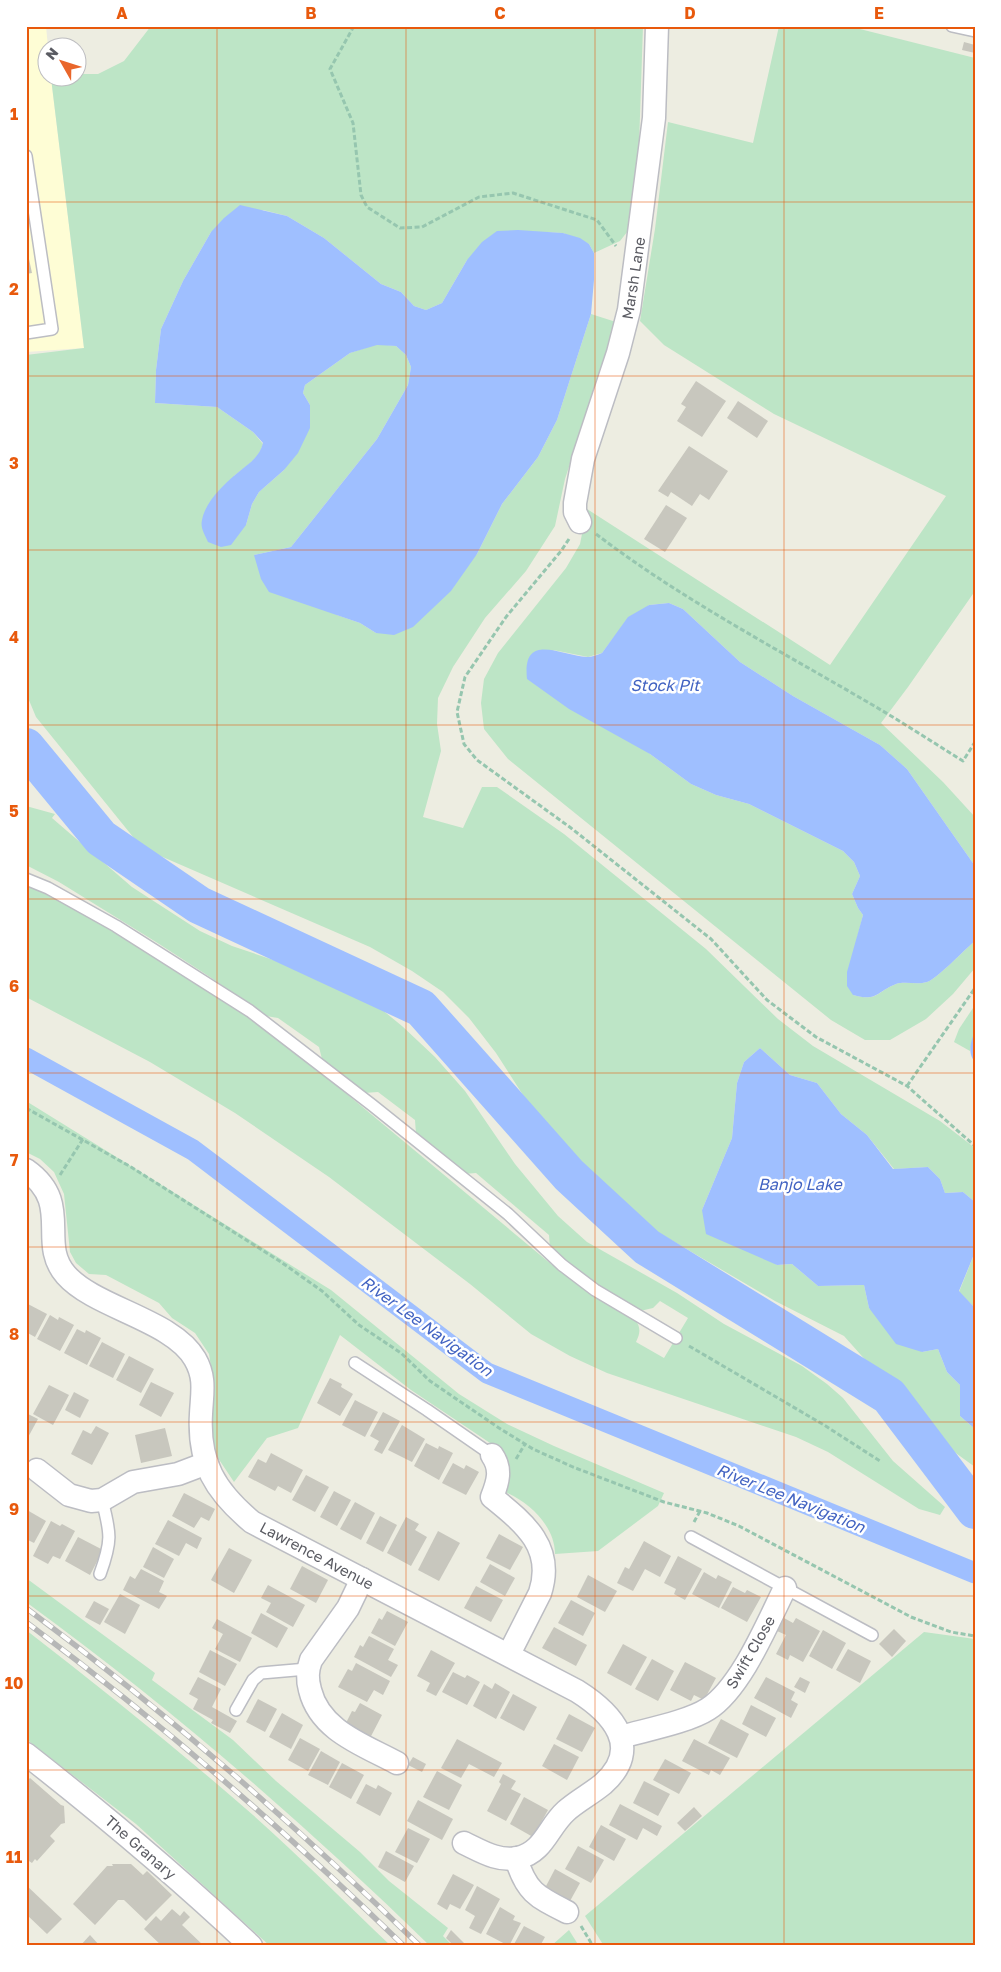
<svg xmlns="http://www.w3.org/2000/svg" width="1001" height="1972" viewBox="0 0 1001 1972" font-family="'Golos Text',sans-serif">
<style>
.commercial{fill:#fefdd5}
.green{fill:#bde5c6}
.water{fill:#9fbfff}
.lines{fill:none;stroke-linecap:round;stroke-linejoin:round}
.canal{stroke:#9fbfff;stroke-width:21}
.river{stroke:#9fbfff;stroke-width:38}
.building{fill:#c8c7be}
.service-casing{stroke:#bcbdc3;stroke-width:14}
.minor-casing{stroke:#bcbdc3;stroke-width:25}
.path{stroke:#96c6af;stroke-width:3;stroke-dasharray:5 2.5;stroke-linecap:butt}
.service{stroke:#fff;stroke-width:11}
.minor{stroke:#fff;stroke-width:22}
.rail-casing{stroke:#b6b7b7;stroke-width:5.5}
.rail{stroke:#fff;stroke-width:4;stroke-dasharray:11;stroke-linecap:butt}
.grid{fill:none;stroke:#e8590c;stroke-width:1;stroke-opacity:0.55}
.labels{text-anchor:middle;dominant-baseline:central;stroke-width:5;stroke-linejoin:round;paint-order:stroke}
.street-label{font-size:15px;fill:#5a5b62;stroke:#fff}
.water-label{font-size:16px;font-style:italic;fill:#4263c2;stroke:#fff}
.neatline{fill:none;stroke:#e8590c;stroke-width:2}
.grid-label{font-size:16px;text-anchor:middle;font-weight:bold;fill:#e8590c}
</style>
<rect width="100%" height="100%" fill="#edede1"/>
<polygon class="commercial" points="26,26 46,26 48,47 48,78 51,78 84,348 26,352"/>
<g class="green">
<path d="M 151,26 L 643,26 L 639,146 L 631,227 L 620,241 L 594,253 L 589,244 L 563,233 L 542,232 L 467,260 L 442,303 L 426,310 L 414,306 L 401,292 L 381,284 L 324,238 L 287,216 L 263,210 L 211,232 L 183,281 L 161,329 L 156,370 L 155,403 L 217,407 L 253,432 L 263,444 C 259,459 246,466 234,476 L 246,525 L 252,504 L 259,492 L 284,470 L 310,405 L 303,393 L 305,385 L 350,353 L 377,344 L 396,346 L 406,355 L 411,367 L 408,385 L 377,439 L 291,547 L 254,555 L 337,615 L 360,623 L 376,633 L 477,554 L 502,504 L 538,457 L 557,420 L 591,314 L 616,322 L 565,479 L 555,526 L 526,571 L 485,618 L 453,667 L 438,698 L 437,724 L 441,751 L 423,817 L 463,828 L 482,787 L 497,787 L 564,834 L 706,949 L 778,1019 L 813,1046 L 940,1121 L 975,1148 L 975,1202 L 963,1192 L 945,1193 L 940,1179 L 928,1167 L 894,1169 L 867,1135 L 841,1114 L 817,1083 L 790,1075 L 760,1048 L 744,1062 L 737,1083 L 732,1138 L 702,1210 L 777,1265 L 792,1264 L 818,1286 L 864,1285 L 869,1308 L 922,1352 L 938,1349 L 947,1372 L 960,1385 L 960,1416 L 975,1429 L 975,1467 L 935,1438 L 844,1336 L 775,1301 L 632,1217 L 596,1193 L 561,1154 L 496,1053 L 469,1018 L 443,992 L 412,971 L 370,947 L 142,848 L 36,717 L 26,693 L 26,355 L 84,348 L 51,78 L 78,78 L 78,74 L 98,74 L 124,61 Z"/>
<path d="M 779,26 L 848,26 L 975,58 L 975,591 L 908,687 L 881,723 L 943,782 L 975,817 L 975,866 L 907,769 L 880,745 L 793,696 L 740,662 L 683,609 L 669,603 L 649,605 L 614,637 L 602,653 L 588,657 L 553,650 L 650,754 L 691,784 L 716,795 L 749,804 L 843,851 L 854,862 L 860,876 L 852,894 L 858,908 L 863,915 L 857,938 L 853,995 C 878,1002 876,992 896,984 C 905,981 917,985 927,982 C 937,979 965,949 975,941 L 975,968 L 953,994 L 926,1019 L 890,1040 L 865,1040 L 831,1020 L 508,759 L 484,729 L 481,703 L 484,679 L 498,653 L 566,568 L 580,544 L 587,509 L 830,665 L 946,496 L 774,414 L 664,345 L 640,321 L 655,229 L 668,122 L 753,143 Z"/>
<path d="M 26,806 L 55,814 L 52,818 L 132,887 L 200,931 L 232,946 L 324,977 L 347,987 L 375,1004 L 402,1026 L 435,1057 L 465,1091 L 515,1164 L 558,1216 L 587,1242 L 677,1293 L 724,1324 L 802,1366 L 827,1384 L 843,1398 L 893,1461 L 945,1507 L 940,1515 L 919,1509 L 828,1452 L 796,1437 L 607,1373 L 570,1356 L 531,1334 L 470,1284 L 329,1177 L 235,1113 L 150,1062 L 26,997 L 26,883 L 109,928 L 211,992 L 248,1017 L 336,1085 L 551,1264 L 590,1292 L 636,1321 C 641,1328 640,1334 636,1342 L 664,1358 L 688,1318 L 660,1301 L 653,1308 L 640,1311 L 598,1285 L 550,1249 L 549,1235 L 476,1173 L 464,1174 L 416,1134 L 415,1120 L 378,1092 L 364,1093 L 322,1059 L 319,1047 L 278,1018 L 266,1016 L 210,977 L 156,942 L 59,882 L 26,865 Z"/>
<polygon points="975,1005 975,1031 970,1051 954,1042 959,1029"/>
<path d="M 26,1101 L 331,1290 L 459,1394 L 507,1424 L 554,1446 L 664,1493 L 658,1506 L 598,1551 L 555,1554 C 555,1526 529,1502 505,1492 L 509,1466 L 502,1451 L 411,1390 L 340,1335 L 298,1428 L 267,1438 L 234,1482 L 214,1452 L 209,1427 L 214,1387 L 209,1354 L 195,1333 L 172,1318 L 159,1303 L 106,1275 L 89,1274 L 76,1263 L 70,1252 L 64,1194 L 54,1172 L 40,1159 L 26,1152 Z"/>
<polygon points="975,1252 975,1308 959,1292"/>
<path d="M 26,1578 L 155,1673 L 152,1680 L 233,1740 L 276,1781 L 360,1852 L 389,1881 L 448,1928 L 443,1936 L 453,1946 L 430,1946 C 304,1823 169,1706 26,1602 Z"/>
<path d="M 26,1630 C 103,1690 180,1751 253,1815 C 300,1857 345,1902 391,1946 L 270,1946 L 136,1824 L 26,1739 Z"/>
<polygon points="924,1632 975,1639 975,1946 604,1946 585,1916"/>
<polygon points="569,1930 579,1946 551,1946"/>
</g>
<g class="water">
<path d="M 240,205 L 287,216 L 324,238 L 381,284 L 401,292 L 414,306 L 426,310 L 442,303 L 467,260 L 482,242 L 497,231 L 518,230 L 563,233 L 580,238 L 589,244 L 594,253 L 594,280 L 591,314 L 557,420 L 538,457 L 502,504 L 477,554 L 451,591 L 413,627 L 394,635 L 376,633 L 360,623 L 269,592 L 261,579 L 254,555 L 291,547 L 377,439 L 408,385 L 411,367 L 406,355 L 396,346 L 377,345 L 350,353 L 305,385 L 303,393 L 310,405 L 310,428 L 298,453 L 284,470 L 259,492 L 252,504 L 246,525 L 231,545 L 221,547 L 208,542 C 205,535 200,528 202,520 C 205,503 222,486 235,475 C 246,465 259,459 263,443 L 253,432 L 217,407 L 155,403 L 156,370 L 161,329 L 183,281 L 211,232 L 224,218 Z"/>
<path d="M 669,603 L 683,609 L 740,662 L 793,696 L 880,745 L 907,769 L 975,866 L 975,941 C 965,949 937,979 927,982 C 917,985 905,981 896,984 C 876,992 877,1002 853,995 L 847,986 L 847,972 L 863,915 L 858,908 L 852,894 L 860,876 L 854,862 L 843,851 L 749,804 L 716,795 L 691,784 L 650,754 L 569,709 L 527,679 C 522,631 561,656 587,657 C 592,657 597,655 602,653 L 628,617 L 649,605 Z"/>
<path d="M 975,1031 L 975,1062 C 967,1053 971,1041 975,1031 Z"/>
<polygon points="760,1048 790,1075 817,1083 841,1114 867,1135 893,1169 928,1167 940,1179 945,1193 963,1192 975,1202 975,1252 959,1291 975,1308 975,1429 960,1416 960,1385 947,1372 938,1349 922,1352 896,1344 869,1308 864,1285 818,1286 792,1264 777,1265 706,1234 702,1210 732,1138 737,1083 744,1062"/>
</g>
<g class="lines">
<polyline class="canal" points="26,1058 193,1150 487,1373 975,1573"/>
<polyline class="river" points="26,747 101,838 199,905 421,1008 569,1175 647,1247 889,1396 975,1510"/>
</g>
<g class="building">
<polygon points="964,42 975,45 975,53 962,50"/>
<polygon points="26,245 32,273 26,274"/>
<polygon points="696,381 726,401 702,437 677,421 686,407 681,404"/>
<polygon points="738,401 768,421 757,438 727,418"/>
<polygon points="689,446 728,471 709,500 700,494 692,506 671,492 668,497 658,491"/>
<polygon points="666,505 687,518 665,552 644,539"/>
<polygon points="26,1303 47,1314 35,1337 26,1332"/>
<polygon points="50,1315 58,1320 59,1317 74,1325 60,1351 37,1339"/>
<polygon points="77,1329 85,1333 86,1330 101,1338 87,1365 64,1353"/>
<polygon points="102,1342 125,1354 113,1378 89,1366"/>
<polygon points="129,1356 154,1369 141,1393 116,1380"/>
<polygon points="330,1378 342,1384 341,1387 353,1394 340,1416 317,1403"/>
<polygon points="151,1382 174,1393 161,1417 139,1405"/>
<polygon points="49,1385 69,1395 53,1425 33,1414"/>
<polygon points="74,1392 89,1400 80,1418 65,1410"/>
<polygon points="355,1400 378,1412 365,1437 342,1425"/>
<polygon points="383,1412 400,1421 382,1454 374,1450 379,1441 370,1436"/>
<polygon points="26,1413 38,1419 26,1441"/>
<polygon points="402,1425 425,1439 412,1462 388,1450"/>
<polygon points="96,1426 109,1433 92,1465 71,1454 83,1430 91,1434"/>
<polygon points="165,1428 172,1456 141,1463 135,1435"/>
<polygon points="426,1443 438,1449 439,1446 453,1453 439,1480 414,1466"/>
<polygon points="271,1453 303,1470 291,1493 278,1486 275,1491 248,1477 258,1459 266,1463"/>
<polygon points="453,1463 464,1469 466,1465 479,1472 466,1495 442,1483"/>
<polygon points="306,1475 329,1487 315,1512 292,1500"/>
<polygon points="334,1491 351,1500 337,1526 320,1517"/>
<polygon points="184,1493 215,1509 209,1521 201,1517 194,1528 172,1516"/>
<polygon points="355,1502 375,1513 361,1540 340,1529"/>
<polygon points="27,1510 46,1521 34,1543 26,1539"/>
<polygon points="380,1516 397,1525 383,1552 366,1543"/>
<polygon points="406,1517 419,1524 415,1530 427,1537 411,1566 387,1553"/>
<polygon points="168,1520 202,1538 197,1549 186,1543 179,1556 155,1544"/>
<polygon points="51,1521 60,1526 62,1524 75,1531 60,1559 53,1556 48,1564 33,1556"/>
<polygon points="438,1531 460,1543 439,1581 418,1570"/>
<polygon points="499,1534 523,1547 510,1570 486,1558"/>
<polygon points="78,1537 103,1550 90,1575 65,1561"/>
<polygon points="644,1541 671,1556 660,1577 645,1569 633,1591 617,1583 625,1567 629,1569"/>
<polygon points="153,1547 174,1559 164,1578 143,1567"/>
<polygon points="229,1548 252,1560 234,1593 211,1580"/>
<polygon points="678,1556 702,1569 685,1600 674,1594 676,1589 664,1583"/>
<polygon points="490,1564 515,1578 505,1596 480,1582"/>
<polygon points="302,1566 328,1580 316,1603 290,1589"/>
<polygon points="141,1569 164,1581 159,1592 167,1596 159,1609 123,1590 130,1576 135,1579"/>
<polygon points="704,1572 716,1579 718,1575 732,1582 719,1608 692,1594"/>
<polygon points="588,1575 617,1591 605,1612 577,1597"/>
<polygon points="268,1585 305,1605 293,1627 266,1612 271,1603 261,1598"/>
<polygon points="476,1586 503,1600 491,1622 464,1608"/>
<polygon points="733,1587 745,1593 747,1590 761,1597 747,1622 721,1608"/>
<polygon points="120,1594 140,1605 125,1634 104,1622"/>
<polygon points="571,1600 595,1613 583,1636 558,1623"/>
<polygon points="94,1601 109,1609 100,1625 85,1617"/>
<polygon points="387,1611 408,1622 395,1646 371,1633 379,1618 382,1620"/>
<polygon points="261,1613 288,1628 277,1648 251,1633"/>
<polygon points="784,1618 793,1623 796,1618 820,1631 803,1662 790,1655 788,1660 776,1654 786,1635 777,1631"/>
<polygon points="217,1619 252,1638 240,1662 215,1649 223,1634 212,1628"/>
<polygon points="554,1627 587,1645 576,1666 542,1648"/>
<polygon points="894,1629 906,1641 892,1657 879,1644"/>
<polygon points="823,1630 846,1643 832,1669 809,1656"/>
<polygon points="369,1636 394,1649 388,1660 398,1665 391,1677 354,1657 360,1645 363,1647"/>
<polygon points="623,1644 647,1657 631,1686 607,1673"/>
<polygon points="848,1649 871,1661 860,1683 836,1670"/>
<polygon points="210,1650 237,1664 225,1686 199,1672"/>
<polygon points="431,1650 455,1663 436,1696 426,1691 430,1683 417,1676"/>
<polygon points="652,1659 674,1671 658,1701 635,1689"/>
<polygon points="685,1662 716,1678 704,1700 694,1695 691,1701 670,1690"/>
<polygon points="356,1663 390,1681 383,1695 374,1690 367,1702 338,1687 348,1669 352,1671"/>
<polygon points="453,1672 465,1678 467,1675 480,1682 467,1705 442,1692"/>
<polygon points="198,1677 221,1689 212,1707 237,1721 230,1733 211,1723 213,1720 193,1709 198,1699 189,1694"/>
<polygon points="766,1677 795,1692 791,1700 798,1704 791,1718 754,1698"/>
<polygon points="800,1677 810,1682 805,1693 794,1687"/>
<polygon points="495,1683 510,1692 496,1719 473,1706 484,1684 492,1689"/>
<polygon points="513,1694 537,1707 524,1731 500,1718"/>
<polygon points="258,1699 277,1709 265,1732 246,1722"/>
<polygon points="360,1703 382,1715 369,1740 344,1727 352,1711 355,1712"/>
<polygon points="751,1705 776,1718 766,1737 742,1724"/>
<polygon points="282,1713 303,1725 291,1749 269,1737"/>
<polygon points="569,1714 595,1728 582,1752 556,1739"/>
<polygon points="721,1719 749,1734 737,1758 708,1743"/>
<polygon points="300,1738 320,1749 308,1771 288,1760"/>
<polygon points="457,1739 502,1763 494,1777 469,1764 461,1778 441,1768"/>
<polygon points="694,1739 730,1758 720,1775 711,1770 709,1775 682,1761"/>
<polygon points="554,1744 579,1757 567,1780 542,1766"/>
<polygon points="321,1751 340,1762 328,1785 308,1775"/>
<polygon points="413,1757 426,1764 422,1772 408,1765"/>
<polygon points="665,1759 691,1773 679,1794 653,1780"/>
<polygon points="342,1763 364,1775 351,1799 329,1787"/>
<polygon points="437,1771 462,1785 449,1810 423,1797"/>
<polygon points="503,1774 516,1781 511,1789 521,1794 506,1821 487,1811 501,1784 499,1782"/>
<polygon points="30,1778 61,1805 64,1806 65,1823 61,1824 50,1836 55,1841 37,1861 35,1859 32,1863 26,1859 26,1814 28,1812 26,1810 26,1782"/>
<polygon points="644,1781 670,1794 658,1816 633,1803"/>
<polygon points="366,1784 376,1789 378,1785 392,1793 380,1816 356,1803"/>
<polygon points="524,1797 548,1810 533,1837 510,1824"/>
<polygon points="418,1800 453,1819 442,1840 407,1821"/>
<polygon points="620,1804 662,1826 657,1836 643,1828 637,1840 609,1825"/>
<polygon points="694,1807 702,1816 685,1831 677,1823"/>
<polygon points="601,1825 626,1839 614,1861 589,1847"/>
<polygon points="408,1828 430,1839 417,1863 395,1852"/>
<polygon points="578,1846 604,1860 591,1883 565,1869"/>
<polygon points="386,1851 414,1866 405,1882 378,1867"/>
<polygon points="112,1864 131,1864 143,1875 147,1871 172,1895 146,1921 124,1900 118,1900 95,1925 73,1904 107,1866 113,1866"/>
<polygon points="555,1869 580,1883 570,1901 545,1888"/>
<polygon points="453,1874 474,1885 460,1909 450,1904 447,1910 437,1904"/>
<polygon points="26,1885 62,1919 47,1934 26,1914"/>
<polygon points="477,1886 500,1899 481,1934 469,1928 475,1916 465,1910"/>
<polygon points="500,1907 515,1916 513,1920 521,1923 509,1946 486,1934"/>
<polygon points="172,1909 180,1916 184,1911 190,1917 182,1925 204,1946 162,1946 144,1929 156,1916 161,1921"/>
<polygon points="524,1926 545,1937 540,1946 513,1946"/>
<polygon points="451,1930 467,1946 454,1946 446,1938"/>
<polygon points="90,1935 100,1946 80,1946"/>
</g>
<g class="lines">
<defs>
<g id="service">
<polyline points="952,26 975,31"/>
<polyline points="26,156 52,329 26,333"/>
<polyline points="26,879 48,888 116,926 250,1011 372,1105 508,1214 562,1265 595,1290 676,1338"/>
<polyline points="355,1363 427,1410 492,1455"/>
<polyline points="691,1537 872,1635"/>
<path d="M 100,1574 C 112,1541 111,1534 102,1500"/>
<polyline points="236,1710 253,1680 261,1673 307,1669"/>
</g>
<g id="minor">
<polyline points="580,522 575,512 575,503 583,459 618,353 629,310 654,118 657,26"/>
<path d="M 26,1170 C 74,1204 37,1242 66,1275 C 95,1308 173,1320 195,1359 C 206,1378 202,1393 201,1414 C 198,1463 215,1491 252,1522 L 577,1691 C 612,1713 644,1748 603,1784 C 591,1794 577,1801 566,1811 C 548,1827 544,1852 518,1858 C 498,1862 481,1851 464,1843"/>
<path d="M 492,1455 C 502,1469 498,1482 492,1497 C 524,1523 555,1547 540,1593 L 509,1654"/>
<polyline points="37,1470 69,1495 91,1501 102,1500 133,1482 178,1474 207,1463"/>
<path d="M 362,1579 L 348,1608 L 311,1660 C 307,1671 307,1679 310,1690 C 320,1731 364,1745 397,1763"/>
<path d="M 621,1737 C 645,1730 688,1722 708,1709 C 741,1688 767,1624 785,1588"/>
<path d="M 26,1754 C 104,1815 179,1878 251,1946"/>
<path d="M 516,1858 C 526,1892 537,1897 567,1912"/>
</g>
</defs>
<use href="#service" class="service-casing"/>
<use href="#minor" class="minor-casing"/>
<g class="path">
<polyline points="354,26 330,69 353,123 361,195 367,207 400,228 422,227 479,197 513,193 597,220 616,246"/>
<path d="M 596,534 C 684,601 781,651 876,707 C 905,724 934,743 963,761 L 975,742"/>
<polyline points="569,539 561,551 506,617 465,677 457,712 464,744 477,760 571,828 711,939 767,1000 816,1037 907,1086 975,1146"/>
<polyline points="907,1086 975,988"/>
<polyline points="26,1108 131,1167 281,1262 322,1291 359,1325 401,1353 430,1381 499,1428 533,1449 573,1467 664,1502 707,1513 739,1526 911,1617 951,1632 975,1636"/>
<polyline points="60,1175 83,1139"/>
<polyline points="689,1346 824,1425 880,1461"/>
<polyline points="516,1459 525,1444"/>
<polyline points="694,1522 700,1511"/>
<polyline points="581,1926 593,1946"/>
</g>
<use href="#service" class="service"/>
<use href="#minor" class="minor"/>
<defs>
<g id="rail">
<path d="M 26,1608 C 165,1711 296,1825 420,1946"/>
<path d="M 26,1622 C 159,1721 285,1830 404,1946"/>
</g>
</defs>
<use href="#rail" class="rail-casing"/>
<use href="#rail" class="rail"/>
</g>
<path class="grid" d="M 217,26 L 217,1946M 406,26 L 406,1946M 595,26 L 595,1946M 784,26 L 784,1946M 26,202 L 975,202M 26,376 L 975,376M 26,550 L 975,550M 26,725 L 975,725M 26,899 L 975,899M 26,1073 L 975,1073M 26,1247 L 975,1247M 26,1422 L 975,1422M 26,1596 L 975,1596M 26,1770 L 975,1770"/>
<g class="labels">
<g class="street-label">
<text transform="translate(633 278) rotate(-81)">Marsh Lane</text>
<text transform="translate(317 1555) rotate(28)">Lawrence Avenue</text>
<text transform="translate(750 1652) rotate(-60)">Swift Close</text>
<text transform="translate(141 1847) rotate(41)">The Granary</text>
</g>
<g class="water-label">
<text x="665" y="685">Stock Pit</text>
<text x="800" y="1184">Banjo Lake</text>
<text transform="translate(427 1326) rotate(36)">River Lee Navigation</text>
<text transform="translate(791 1498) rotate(22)">River Lee Navigation</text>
</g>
</g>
<rect width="1001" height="1972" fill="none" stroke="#ffffff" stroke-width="55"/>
<g transform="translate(62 62) rotate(309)"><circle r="24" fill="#ffffff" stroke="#bdbdc0"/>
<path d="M0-4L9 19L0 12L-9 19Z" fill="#e9662b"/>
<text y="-8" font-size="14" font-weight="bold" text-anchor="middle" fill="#5a5b62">N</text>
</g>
<rect x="28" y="28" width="946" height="1916" class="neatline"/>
<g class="grid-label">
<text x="122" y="19">A</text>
<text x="311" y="19">B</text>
<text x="500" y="19">C</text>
<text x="690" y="19">D</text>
<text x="879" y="19">E</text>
<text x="14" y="120">1</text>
<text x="14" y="295">2</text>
<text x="14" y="469">3</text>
<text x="14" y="643">4</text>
<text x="14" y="817">5</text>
<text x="14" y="992">6</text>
<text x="14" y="1166">7</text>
<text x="14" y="1340">8</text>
<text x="14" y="1515">9</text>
<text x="14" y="1689">10</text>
<text x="14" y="1863">11</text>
</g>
</svg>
